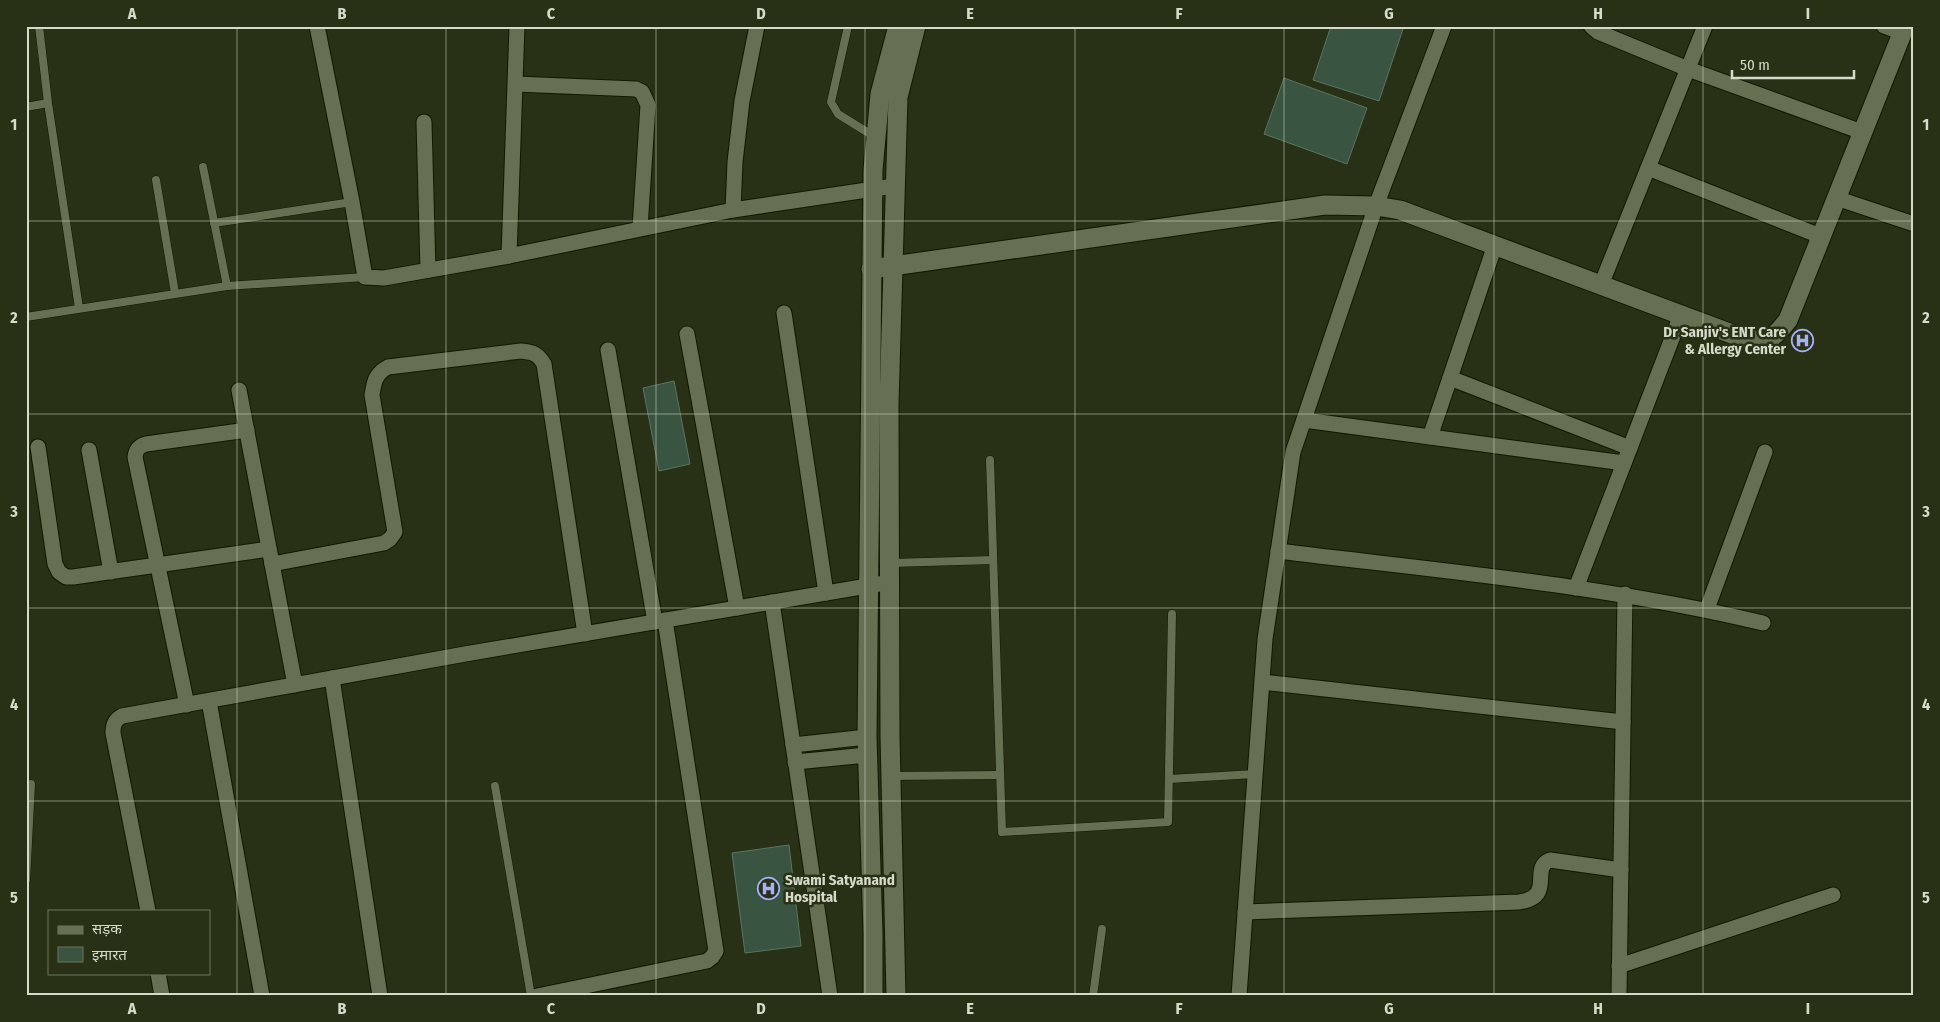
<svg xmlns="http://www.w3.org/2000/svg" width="1940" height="1022" viewBox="0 0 1940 1022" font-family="'Fira Sans Condensed','Noto Sans Devanagari',sans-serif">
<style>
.building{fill:#395441;stroke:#597561}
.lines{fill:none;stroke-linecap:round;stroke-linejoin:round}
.service-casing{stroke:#111801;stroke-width:9}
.minor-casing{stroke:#111801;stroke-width:17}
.tertiary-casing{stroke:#111801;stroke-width:21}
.service{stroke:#656f51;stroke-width:8}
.minor{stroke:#656f51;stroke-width:15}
.tertiary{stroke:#656f51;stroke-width:19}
.grid{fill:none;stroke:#d5daca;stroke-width:1;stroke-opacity:0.55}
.labels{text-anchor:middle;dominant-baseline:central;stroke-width:5;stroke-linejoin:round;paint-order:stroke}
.poi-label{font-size:15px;font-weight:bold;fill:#d5daca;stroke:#283015;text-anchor:end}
.neatline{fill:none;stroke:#d5daca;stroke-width:2}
.grid-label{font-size:16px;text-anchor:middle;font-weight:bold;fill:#d5daca}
</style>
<rect width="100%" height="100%" fill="#283015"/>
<g class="building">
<polygon points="1331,26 1404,26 1379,101 1313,80"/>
<polygon points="1284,78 1367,108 1347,164 1264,134"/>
<polygon points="674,381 690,464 659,471 643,388"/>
<polygon points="789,845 801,946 745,953 732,853"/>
</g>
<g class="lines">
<defs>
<g id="service">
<polyline points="848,26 831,102 838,114 875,137"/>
<polyline points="48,103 79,308"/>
<polyline points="26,107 48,103 39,26"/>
<polyline points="203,167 227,286"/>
<polyline points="156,180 175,293"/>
<polyline points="214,223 352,202"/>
<polyline points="26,317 227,286 365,277"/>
<polyline points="990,460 1002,832 1168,822 1172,614"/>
<polyline points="891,563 993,560"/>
<polyline points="891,776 999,775"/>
<polyline points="1169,779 1255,774"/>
<polyline points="495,786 531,996"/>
<polyline points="26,880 31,784"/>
<polyline points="1093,996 1102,929"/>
</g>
<g id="minor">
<polyline points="317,26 352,202 365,277 384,278 509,256 733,210 894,186"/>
<polyline points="1591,26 1598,32 1688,69 1862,132"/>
<polyline points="1884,26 1903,33"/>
<polyline points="516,84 636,89 642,92 648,105 640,228"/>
<polyline points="424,122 428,270"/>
<polyline points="1648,168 1820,236"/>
<polyline points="1836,198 1914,224"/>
<polyline points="733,210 735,162 742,101 757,26"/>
<polyline points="509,256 517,26"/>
<polyline points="1601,285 1705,26"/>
<polyline points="784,313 826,593"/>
<polyline points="687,334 737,608"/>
<polyline points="608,350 655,622"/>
<polyline points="1450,378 1630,448"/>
<polyline points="239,390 295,685"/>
<polyline points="1304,420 1624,463"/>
<polyline points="1430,437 1495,245"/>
<polyline points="38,447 55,564 59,572 66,577 73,577 269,549"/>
<polyline points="89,450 111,572"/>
<path d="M 1278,551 C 1440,571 1604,585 1763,623"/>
<path d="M 272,564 L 384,543 L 390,539 L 395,532 L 372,395 C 374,382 375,374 388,367 L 521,351 C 533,352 538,354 544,364 L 585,634"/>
<polyline points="1576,588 1681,315"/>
<polyline points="772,602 830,996"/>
<polyline points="1707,609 1765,452"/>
<polyline points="332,678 380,996"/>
<polyline points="1262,682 1623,722"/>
<polyline points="209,701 262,996"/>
<path d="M 187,705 L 135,457 C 136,449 139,446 146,444 L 247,430"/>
<polyline points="793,745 867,737"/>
<polyline points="795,762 867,755"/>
<path d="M 148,911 L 113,733 C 113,724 115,720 122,716 L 465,654 L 891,582"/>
<path d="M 1245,912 L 1519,902 C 1556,897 1529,868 1550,860 L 1621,870"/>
<polyline points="1619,966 1833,895"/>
<polyline points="158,973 162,996"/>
<polyline points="537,996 707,961 712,957 716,951 665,620"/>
<polyline points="1239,996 1265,639 1293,452 1376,206 1444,26"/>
<polyline points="1619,996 1625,594"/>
</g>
<g id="tertiary">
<path d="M 871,269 L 1325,205 L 1376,206 L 1400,210 L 1748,340 C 1769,343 1775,337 1788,320 L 1905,26"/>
<polyline points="873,996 873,933 867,737 873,170 880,94 898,26"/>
<polyline points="896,996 890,736 889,404 898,97 916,26"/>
</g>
</defs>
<use href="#service" class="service-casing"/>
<use href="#minor" class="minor-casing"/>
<use href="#tertiary" class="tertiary-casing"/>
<use href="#service" class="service"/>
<use href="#minor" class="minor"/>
<use href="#tertiary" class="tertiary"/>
</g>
<path class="grid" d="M 237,26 L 237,996M 446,26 L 446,996M 656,26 L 656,996M 865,26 L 865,996M 1075,26 L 1075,996M 1284,26 L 1284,996M 1494,26 L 1494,996M 1703,26 L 1703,996M 26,221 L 1914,221M 26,414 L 1914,414M 26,608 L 1914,608M 26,801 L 1914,801"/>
<defs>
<symbol id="hospital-ring" viewBox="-11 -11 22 22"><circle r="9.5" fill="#283015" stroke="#a6b1fc" stroke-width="1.5"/><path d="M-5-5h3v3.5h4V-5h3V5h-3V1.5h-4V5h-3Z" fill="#a6b1fc"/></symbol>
</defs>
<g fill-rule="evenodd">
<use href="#hospital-ring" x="1790" y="328" width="25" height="25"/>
<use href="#hospital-ring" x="756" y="876" width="25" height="25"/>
</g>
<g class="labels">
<g class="poi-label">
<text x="1786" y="332">Dr Sanjiv's ENT Care<tspan x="1786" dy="17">&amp; Allergy Center</tspan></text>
<text x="785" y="880" text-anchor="start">Swami Satyanand<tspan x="785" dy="17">Hospital</tspan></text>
</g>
</g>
<rect width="1940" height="1022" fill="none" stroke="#283015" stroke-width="55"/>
<rect x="48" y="910" width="162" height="65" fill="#283015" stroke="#6d745d"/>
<rect x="58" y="926" width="25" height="8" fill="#656f51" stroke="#6d745d"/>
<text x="92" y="934" font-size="15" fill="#d5daca">सड़क</text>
<rect x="58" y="947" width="25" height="15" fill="#395441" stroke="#6d745d"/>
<text x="92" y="960" font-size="15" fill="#d5daca">इमारत</text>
<path d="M1732 70v8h122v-8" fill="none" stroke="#d5daca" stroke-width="2.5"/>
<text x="1740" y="70" font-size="15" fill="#d5daca" stroke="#283015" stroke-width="4" paint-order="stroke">50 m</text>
<rect x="28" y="28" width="1884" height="966" class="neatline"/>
<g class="grid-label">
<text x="132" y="19">A</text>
<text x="342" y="19">B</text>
<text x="551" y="19">C</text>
<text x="761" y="19">D</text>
<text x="970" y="19">E</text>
<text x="1179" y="19">F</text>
<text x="1389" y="19">G</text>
<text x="1598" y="19">H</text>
<text x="1808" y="19">I</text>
<text x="14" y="130">1</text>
<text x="1926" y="130">1</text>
<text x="14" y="323">2</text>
<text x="1926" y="323">2</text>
<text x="14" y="517">3</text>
<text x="1926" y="517">3</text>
<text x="14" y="710">4</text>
<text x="1926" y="710">4</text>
<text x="14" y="903">5</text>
<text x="1926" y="903">5</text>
<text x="132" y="1014">A</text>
<text x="342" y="1014">B</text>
<text x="551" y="1014">C</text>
<text x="761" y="1014">D</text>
<text x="970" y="1014">E</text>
<text x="1179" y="1014">F</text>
<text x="1389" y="1014">G</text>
<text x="1598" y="1014">H</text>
<text x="1808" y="1014">I</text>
</g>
</svg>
